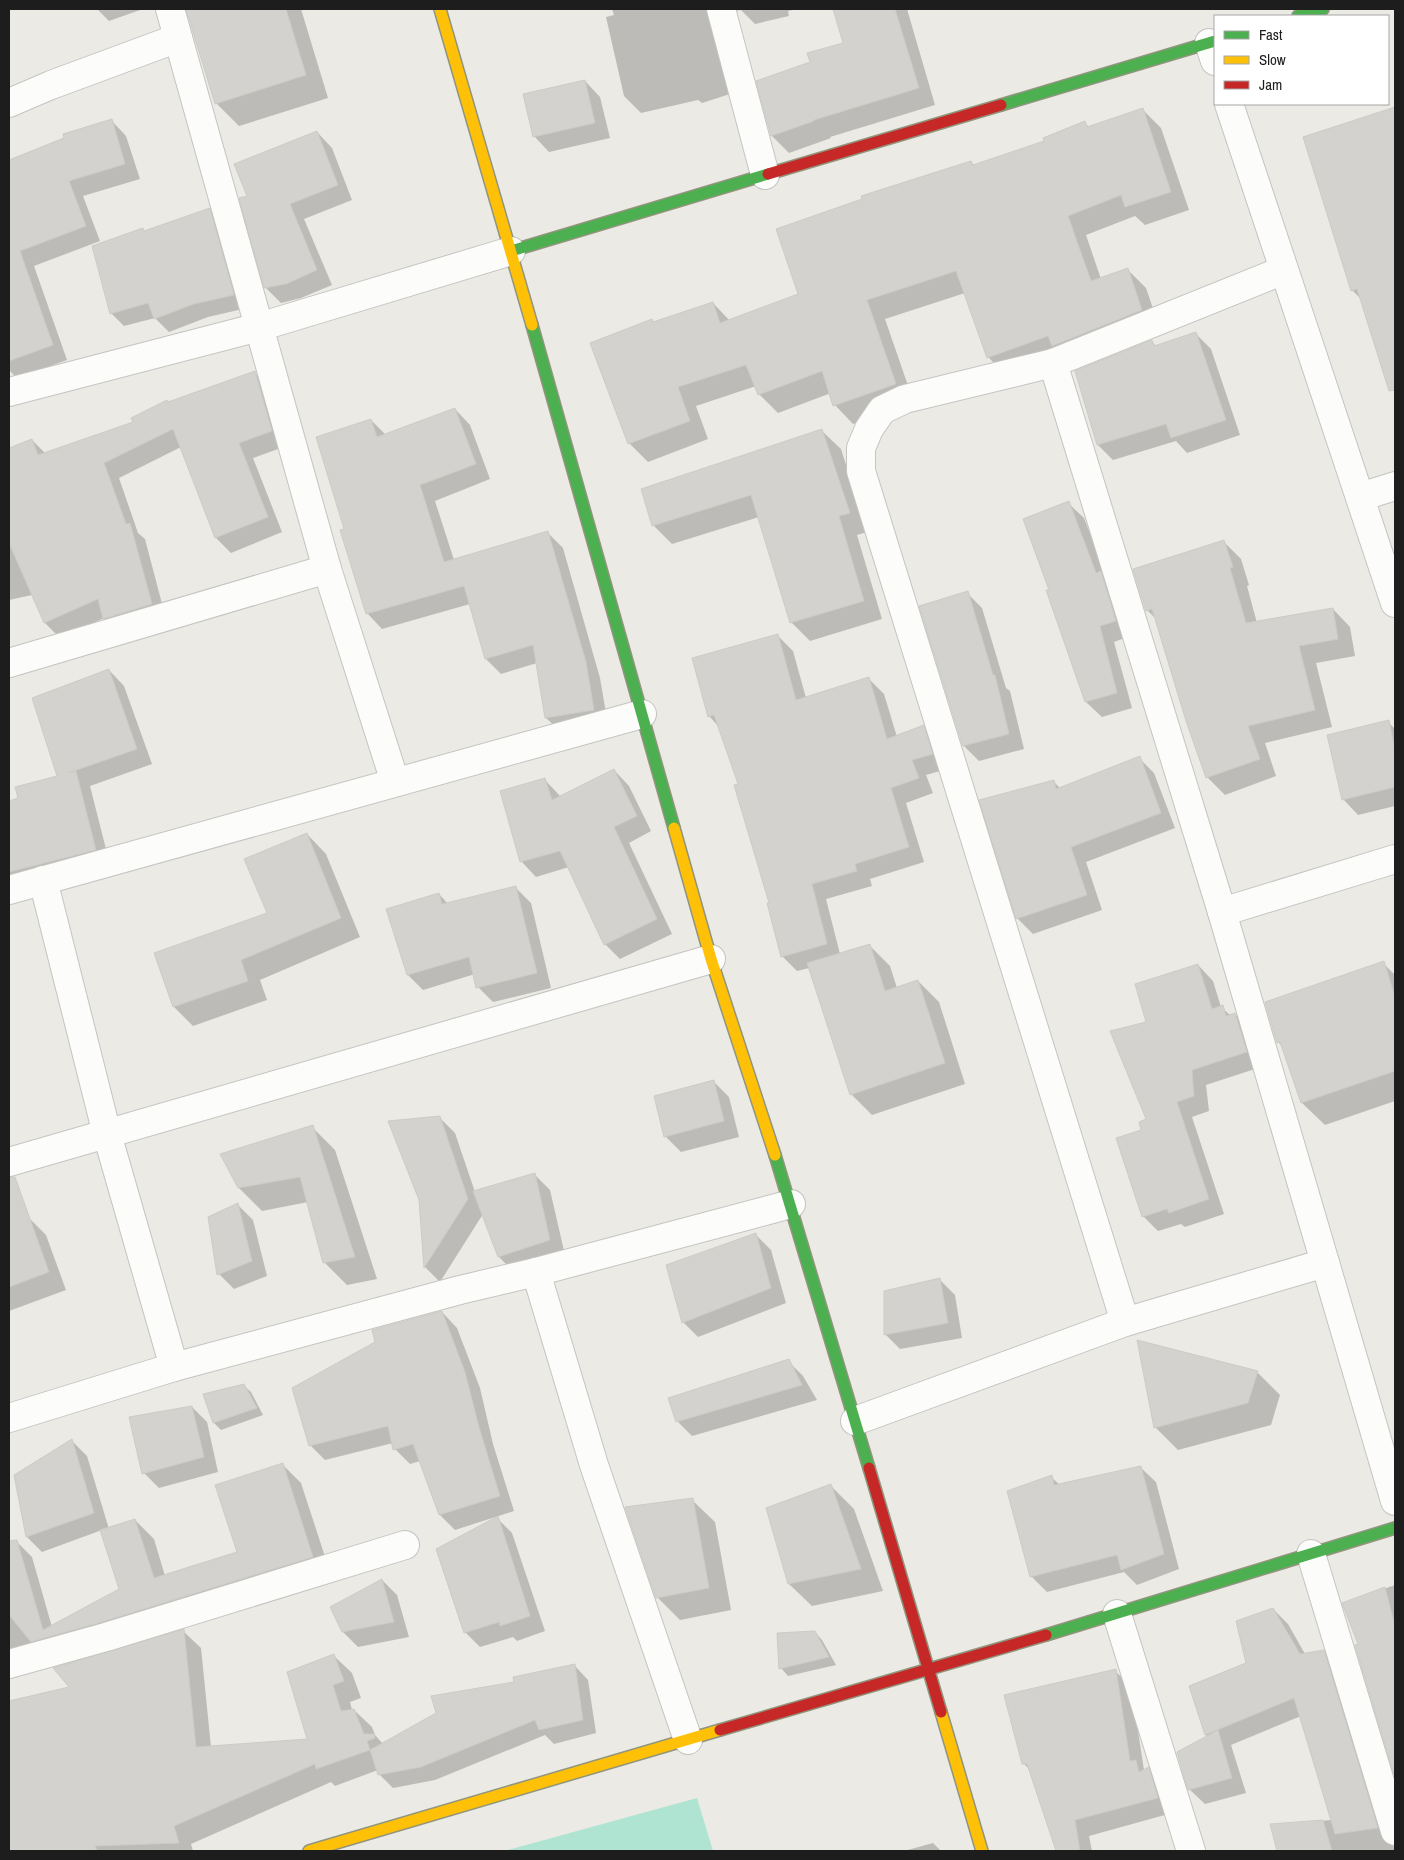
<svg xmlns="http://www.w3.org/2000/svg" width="1404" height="1860" viewBox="0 0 1404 1860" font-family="'Archivo Narrow',sans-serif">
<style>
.pitch{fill:#afe4d2}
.shadow{fill:#0003}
.building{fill:#d3d2ce;stroke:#cecbc6}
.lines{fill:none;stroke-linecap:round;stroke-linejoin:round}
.street-casing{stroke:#c4c4c1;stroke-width:30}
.fast-casing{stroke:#91957d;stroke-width:14}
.slow-casing{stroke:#91957d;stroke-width:14}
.jam-casing{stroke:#91957d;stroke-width:14}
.street{stroke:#fcfcfb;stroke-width:28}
.fast{stroke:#4caf50;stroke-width:11}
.slow{stroke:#ffc107;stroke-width:11}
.jam{stroke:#c62828;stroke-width:11}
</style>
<rect width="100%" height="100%" fill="#ebeae5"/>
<polygon class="pitch" points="697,1798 713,1851 504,1851"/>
<g class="shadow">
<polygon points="97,9 143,9 109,21"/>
<polygon points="187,9 301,9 328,98 239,126 216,103"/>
<polygon points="612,9 797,9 788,11 789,16 755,24 741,10 734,11 733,93 702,103 698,100 641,113 624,96 606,17 614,15"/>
<polygon points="834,9 907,9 935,105 830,137 831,138 789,153 772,136 811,62 845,44"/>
<polygon points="585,81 600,97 610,138 549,152 534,136"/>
<polygon points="1395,108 1395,383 1384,371 1361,299 1352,290 1305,137"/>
<polygon points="1142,109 1161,128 1189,210 1145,225 1135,216 1086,235 1101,279 1127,269 1146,288 1160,329 1007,376 988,357 965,293 885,319 914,403 853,424 835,405 831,393 778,413 759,394 756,386 696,406 708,439 648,462 629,443 654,323 713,303 730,321 800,295 971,162 975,166 1046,142 1084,122 1089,127"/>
<polygon points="111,120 126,136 140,179 83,196 100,241 34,266 67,360 17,378 9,370 9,161"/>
<polygon points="317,132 332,148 352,200 304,219 332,285 301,298 281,303 266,288 249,197"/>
<polygon points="209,210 223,223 247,308 208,317 169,332 155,318 124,326 111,313 143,230 145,232"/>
<polygon points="1196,334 1211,349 1240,435 1187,453 1176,441 1113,460 1098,445 1152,342 1157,347"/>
<polygon points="255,373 270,388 286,446 253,458 282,532 231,553 216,538 181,447 119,478 138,533 145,539 166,619 119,633 104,618 60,638 45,623 32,595 9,600 9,449 32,440 46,454 135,422 169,404"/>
<polygon points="455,409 470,425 490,479 435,501 454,560 547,532 563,548 600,678 608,725 562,733 546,718 537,663 501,674 486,659 470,604 382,629 367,613 346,530 371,420 386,435"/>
<polygon points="822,431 841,449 867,532 857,535 882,619 810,641 791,622 759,517 672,544 653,525"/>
<polygon points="1068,503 1084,518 1130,636 1114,642 1132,708 1102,717 1086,702 1048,591 1051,590"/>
<polygon points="1224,542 1241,559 1249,585 1247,586 1257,623 1333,609 1350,627 1355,656 1316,663 1332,727 1265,743 1276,776 1225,795 1207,777 1157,620 1147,610"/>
<polygon points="967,593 982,608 1006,688 1010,691 1024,749 979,761 964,746 921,607"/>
<polygon points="777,635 793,651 806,698 869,679 884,694 897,737 923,727 938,742 947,769 926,775 933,793 906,803 924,862 870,879 872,886 826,899 840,954 869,945 890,966 897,988 918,981 939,1002 965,1084 872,1115 851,1094 809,968 797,971 782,956 770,904 740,785 719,727 709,716"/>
<polygon points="109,670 124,686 152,764 90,786 110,865 9,895 9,802 20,799 59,777"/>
<polygon points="1388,722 1395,729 1395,806 1358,815 1343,799"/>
<polygon points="1139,758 1154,773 1175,828 1086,862 1102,910 1033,934 1018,919 981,801 1054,782 1061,789"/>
<polygon points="614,770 629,786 651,831 629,843 672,934 620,959 605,944 569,867 536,877 521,861 545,780 561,797"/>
<polygon points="307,834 326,854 360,937 260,980 267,1000 193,1026 174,1007 156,954 268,914"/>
<polygon points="516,888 531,903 551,988 493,1002 478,987 475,974 423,990 408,975 439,894 448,904"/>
<polygon points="1383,963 1395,975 1395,1101 1325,1125 1302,1103 1283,1047 1278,1042"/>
<polygon points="1198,965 1213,981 1221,1007 1231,1016 1235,1014 1250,1029 1261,1067 1206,1085 1209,1111 1192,1117 1224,1214 1185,1227 1181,1224 1158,1231 1143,1216 1143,1130 1148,1120 1148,1023"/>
<polygon points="714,1082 729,1097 739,1137 681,1152 665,1136"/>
<polygon points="440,1118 455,1133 475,1192 535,1175 550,1190 565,1255 514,1272 499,1257 483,1214 440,1282 425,1267 420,1200"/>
<polygon points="312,1127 335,1150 377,1279 347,1285 324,1262 308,1202 262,1211 239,1188"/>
<polygon points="238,1205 253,1220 267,1276 234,1289 219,1274"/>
<polygon points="29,1218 46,1235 66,1290 9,1311 9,1225"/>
<polygon points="756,1235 771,1250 786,1303 698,1337 683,1322"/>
<polygon points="939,1279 955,1295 962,1338 900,1349 885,1334"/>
<polygon points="442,1312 457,1328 480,1388 493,1444 514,1511 455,1530 440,1515 420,1461 410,1464 395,1449 393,1443 325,1460 310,1445"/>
<polygon points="788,1361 803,1376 817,1400 692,1436 677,1421"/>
<polygon points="1257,1372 1280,1395 1271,1425 1178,1450 1155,1427"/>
<polygon points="243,1385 251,1392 263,1415 221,1430 214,1423 204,1395"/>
<polygon points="192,1407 207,1422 218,1472 159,1488 144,1473"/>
<polygon points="72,1441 87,1456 109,1529 135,1520 154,1539 165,1576 238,1553 282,1464 301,1483 331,1575 9,1655 9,1542 17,1542 32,1557 52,1627 120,1590 102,1530 42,1552 27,1537 15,1476"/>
<polygon points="1140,1467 1156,1482 1179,1569 1137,1585 1124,1572 1047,1592 1032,1577 1009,1492 1051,1477 1060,1485"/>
<polygon points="831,1486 854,1509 883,1591 812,1606 789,1584"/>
<polygon points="692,1500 715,1522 731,1610 680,1620 657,1597"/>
<polygon points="497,1518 512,1533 545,1631 517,1641 513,1637 480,1647 465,1632"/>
<polygon points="382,1580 397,1595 409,1637 358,1647 343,1632"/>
<polygon points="1395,1585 1395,1774 1356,1646 1360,1645 1344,1603"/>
<polygon points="1273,1609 1288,1624 1305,1654 1323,1651 1338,1666 1395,1851 1279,1851 1271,1825 1332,1820 1301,1716 1231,1745 1246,1793 1205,1804 1189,1789 1208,1737 1206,1735 1248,1664"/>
<polygon points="183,1631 201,1648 211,1747 309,1740 334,1656 352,1673 361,1698 350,1702 352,1710 354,1710 372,1727 375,1735 383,1744 516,1683 575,1666 588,1680 596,1733 554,1744 545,1735 435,1780 393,1788 379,1774 378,1770 335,1786 331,1782 191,1844 193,1851 9,1851 9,1703 71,1688"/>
<polygon points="815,1632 822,1640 836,1665 788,1676 781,1668"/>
<polygon points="1115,1671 1131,1686 1144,1770 1148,1769 1163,1784 1172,1813 1089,1836 1092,1851 1057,1851 1031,1771 1023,1763"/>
<polygon points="933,1843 941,1851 904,1851"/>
</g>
<g class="building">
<polygon points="186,9 286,9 306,75 215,104"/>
<polygon points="833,9 895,9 919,88 814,120 814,121 771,136 756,81 810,62 807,53 843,43"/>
<polygon points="585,80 595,123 533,137 523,94"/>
<polygon points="1395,107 1395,390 1389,391 1357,289 1351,291 1303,137"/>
<polygon points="1143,108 1171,192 1125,207 1121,195 1068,216 1091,281 1128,268 1142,310 1052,346 1048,336 987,358 956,271 867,300 896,384 833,406 822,371 758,395 746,365 678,387 690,421 628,444 590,343 652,319 653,322 713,302 720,323 798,294 776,229 862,199 861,196 971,161 973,165 1044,141 1043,138 1085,121 1087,127"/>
<polygon points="112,119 125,164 69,181 86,226 20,251 53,345 9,361 9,160 64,138 63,134"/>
<polygon points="317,131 338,185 290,204 317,270 286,284 264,288 239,198 247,196 234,164"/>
<polygon points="210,208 234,295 194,304 154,319 148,303 110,314 92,246 143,228 144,231"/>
<polygon points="1196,332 1226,420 1171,438 1166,424 1097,445 1075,371 1152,340 1154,346"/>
<polygon points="255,371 272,431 239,443 268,517 215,538 173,429 104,463 126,524 130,523 152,604 103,619 98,599 44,623 9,543 9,448 32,439 38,455 133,422 131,418 167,400 168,402"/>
<polygon points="455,408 476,464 420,485 444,562 548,531 586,662 594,710 545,718 533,645 485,659 464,586 366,614 340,530 344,529 316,437 371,419 377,437"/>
<polygon points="822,429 850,513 839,516 864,601 790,623 751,495 652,526 641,489"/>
<polygon points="1069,501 1096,573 1101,571 1116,621 1100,626 1117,693 1085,702 1046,590 1049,590 1023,519"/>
<polygon points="1224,540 1233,567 1230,568 1246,623 1333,608 1338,639 1299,646 1315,710 1248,726 1260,759 1206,778 1186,721 1152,609 1146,611 1133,569"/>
<polygon points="968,591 993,675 995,675 1009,734 963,746 919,606"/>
<polygon points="778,634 796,700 869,677 887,739 924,725 933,754 912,760 919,778 891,788 909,847 855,864 857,871 812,884 827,944 781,957 767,903 769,903 734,785 738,784 714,715 708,717 692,658"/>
<polygon points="109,669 137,749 68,773 76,771 96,850 9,872 9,801 18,798 15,787 57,776 32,698"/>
<polygon points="1389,720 1395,750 1395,787 1342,800 1327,735"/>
<polygon points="1140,756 1161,813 1071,847 1087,895 1016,919 979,800 1054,780 1056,789"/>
<polygon points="614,769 637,816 614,827 657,919 604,945 560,851 520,862 500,791 545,778 552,800"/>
<polygon points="307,833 341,918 241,960 248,981 173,1007 154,953 267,913 244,859"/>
<polygon points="516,886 537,973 476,988 469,957 407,975 386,909 439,893 442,904"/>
<polygon points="870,944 885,991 918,980 945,1063 850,1095 807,963"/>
<polygon points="1384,961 1395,997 1395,1071 1301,1103 1280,1042 1277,1043 1265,1002"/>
<polygon points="1198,964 1212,1009 1223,1005 1226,1016 1235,1013 1247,1052 1192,1070 1194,1096 1177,1102 1209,1199 1169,1213 1167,1209 1142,1217 1116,1138 1141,1130 1139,1122 1146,1119 1110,1031 1146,1022 1135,984"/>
<polygon points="714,1080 724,1121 664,1137 654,1096"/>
<polygon points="440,1116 468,1199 424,1268 419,1200 388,1121"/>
<polygon points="313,1125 355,1257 323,1263 300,1177 238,1188 220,1154"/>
<polygon points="535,1173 550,1240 498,1257 473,1191"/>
<polygon points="9,1177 15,1177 49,1272 9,1287"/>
<polygon points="238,1203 252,1261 217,1275 208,1217"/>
<polygon points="756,1233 771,1288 682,1323 666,1265"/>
<polygon points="940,1278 948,1323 884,1335 884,1291"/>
<polygon points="442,1311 465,1372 479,1427 500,1496 439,1515 413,1444 393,1450 388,1426 309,1446 292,1388 375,1342 372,1330"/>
<polygon points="1137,1340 1258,1371 1248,1403 1154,1428"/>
<polygon points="789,1359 802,1385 676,1422 668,1398"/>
<polygon points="244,1384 257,1408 213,1423 203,1394"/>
<polygon points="192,1406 204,1457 142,1474 129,1417"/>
<polygon points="72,1439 94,1513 26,1537 14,1475"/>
<polygon points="283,1463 313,1557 102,1622 31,1642 9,1615 9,1541 17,1540 43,1630 119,1589 100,1530 135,1519 154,1578 237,1552 215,1485"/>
<polygon points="1141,1466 1164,1554 1121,1570 1117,1555 1030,1577 1007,1491 1052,1475 1054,1485"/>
<polygon points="831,1484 861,1569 788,1584 766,1508"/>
<polygon points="693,1498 709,1588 656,1598 625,1507"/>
<polygon points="498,1516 530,1616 500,1626 499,1622 464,1633 436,1549"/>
<polygon points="382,1579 394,1622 342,1632 330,1607"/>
<polygon points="1385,1587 1395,1626 1395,1778 1355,1645 1358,1644 1342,1603"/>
<polygon points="1273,1608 1300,1654 1324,1650 1378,1828 1335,1834 1294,1698 1205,1735 1189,1686 1246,1663 1236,1621"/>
<polygon points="184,1629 196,1747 307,1739 287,1672 334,1654 344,1681 333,1685 341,1711 354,1709 364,1734 374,1734 375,1738 367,1741 370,1750 316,1769 315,1764 174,1826 179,1843 95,1846 97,1851 9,1851 9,1701 69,1687 53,1668"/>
<polygon points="815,1631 829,1657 779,1669 777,1633"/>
<polygon points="575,1664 583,1720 539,1730 535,1720 421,1767 378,1775 370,1750 436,1713 431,1696 514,1682 513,1677"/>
<polygon points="1116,1669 1130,1761 1136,1760 1139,1772 1149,1767 1158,1798 1075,1820 1080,1851 1056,1851 1027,1764 1022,1764 1004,1695"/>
<polygon points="1218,1730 1232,1778 1188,1790 1177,1752"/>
<polygon points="1323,1820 1332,1851 1277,1851 1270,1824"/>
</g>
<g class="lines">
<defs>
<g id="street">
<polyline points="170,9 327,569 395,782"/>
<polyline points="721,9 765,175"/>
<polyline points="1209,43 1215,61"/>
<polyline points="9,103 51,85 178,38"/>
<polyline points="1229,104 1395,603"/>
<polyline points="1053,363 1222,912 1395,1501"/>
<polyline points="9,392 259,327 511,251"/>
<polyline points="1360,497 1395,486"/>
<polyline points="9,663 327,569"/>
<polyline points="43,880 107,1134 174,1367"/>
<polyline points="9,890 642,714"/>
<polyline points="1222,912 1395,859"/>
<polyline points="9,1162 711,959"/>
<polyline points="536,1272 594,1465 688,1740"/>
<polyline points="1125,1322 861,471 861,448 869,429 882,410 905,399 1053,363 1284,270"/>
<polyline points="9,1418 174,1367 460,1290 536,1272 791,1204"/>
<polyline points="855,1421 1125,1322 1325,1263"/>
<polyline points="1311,1554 1395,1831"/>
<polyline points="1117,1614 1191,1851"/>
<polyline points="9,1664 106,1637 405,1545"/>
</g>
<g id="fast">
<polyline points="1298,16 1323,9"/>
<polyline points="1001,105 1215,41"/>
<polyline points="511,251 768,174"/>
<polyline points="532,325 674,828"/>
<polyline points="775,1155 869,1468"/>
<polyline points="1046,1635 1395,1528"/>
</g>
<g id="slow">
<polyline points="440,9 532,325"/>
<polyline points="674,828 711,959 775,1155"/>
<polyline points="941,1712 982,1851"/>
<polyline points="309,1851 720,1730"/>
</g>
<g id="jam">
<polyline points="768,174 1001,105"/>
<polyline points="869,1468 941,1712"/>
<polyline points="720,1730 1046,1635"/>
</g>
</defs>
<use href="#street" class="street-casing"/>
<use href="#fast" class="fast-casing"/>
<use href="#slow" class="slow-casing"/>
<use href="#jam" class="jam-casing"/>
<use href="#street" class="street"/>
<use href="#fast" class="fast"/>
<use href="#slow" class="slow"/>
<use href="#jam" class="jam"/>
</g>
<rect width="1404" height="1860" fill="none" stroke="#1d1d1d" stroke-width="20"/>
<rect x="1214" y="15" width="175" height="90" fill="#ffffff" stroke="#a5a5a5"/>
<rect x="1224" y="31" width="25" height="8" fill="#4caf50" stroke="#a5a5a5"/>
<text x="1259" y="40" font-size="15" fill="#1d1d1d">Fast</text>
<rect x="1224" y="56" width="25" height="8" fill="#ffc107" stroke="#a5a5a5"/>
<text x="1259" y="65" font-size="15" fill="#1d1d1d">Slow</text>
<rect x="1224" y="81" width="25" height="8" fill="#c62828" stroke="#a5a5a5"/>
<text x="1259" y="90" font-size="15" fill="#1d1d1d">Jam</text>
</svg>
